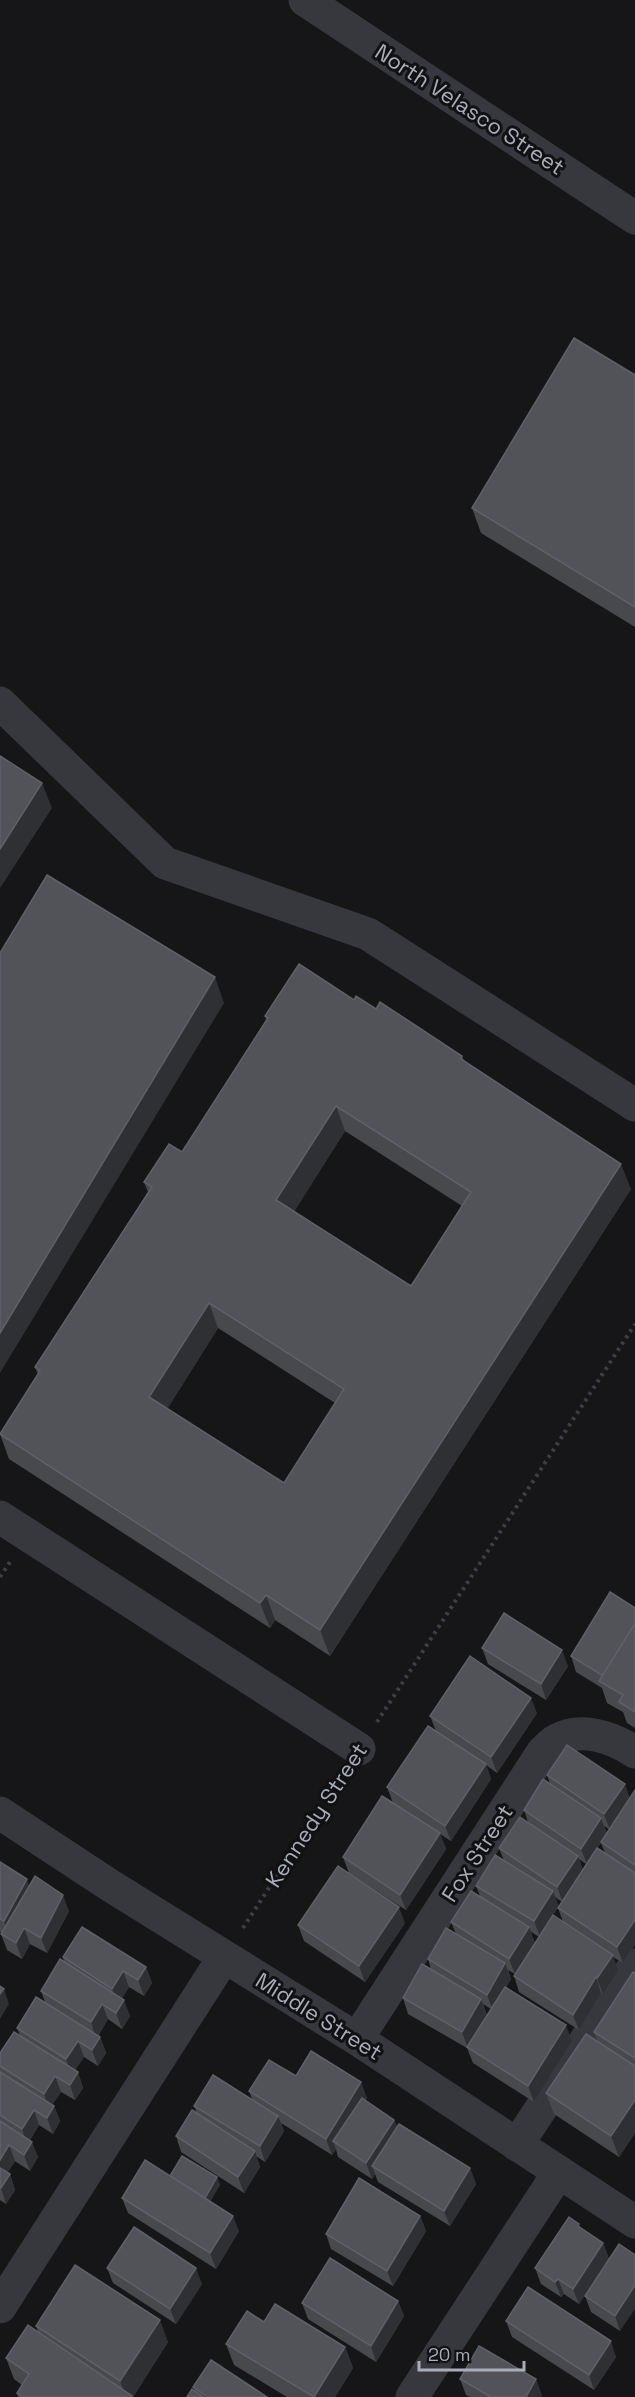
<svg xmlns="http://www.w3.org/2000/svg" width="635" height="2397" viewBox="0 0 635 2397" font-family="'Space Grotesk',sans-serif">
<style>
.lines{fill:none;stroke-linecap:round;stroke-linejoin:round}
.path{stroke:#3d3f44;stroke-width:4;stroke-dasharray:3 4.5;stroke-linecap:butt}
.minor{stroke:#37383d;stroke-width:33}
.wall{fill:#47494d;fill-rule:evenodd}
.shaded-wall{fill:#2f3033}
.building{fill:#525359;stroke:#5f6168;stroke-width:1.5;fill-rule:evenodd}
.labels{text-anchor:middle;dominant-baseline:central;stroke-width:6;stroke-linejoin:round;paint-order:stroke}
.street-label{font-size:22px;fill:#a8adb8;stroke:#111113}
</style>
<rect width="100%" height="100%" fill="#161618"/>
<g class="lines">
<g class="path">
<polyline points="0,1577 10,1562"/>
<polyline points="377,1722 635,1324"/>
<polyline points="243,1928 341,1776"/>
</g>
<g class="minor">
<polyline points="305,0 635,218"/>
<polyline points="0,703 165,863 368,934 635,1105"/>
<polyline points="0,1517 359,1749"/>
<polyline points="0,1813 111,1886 357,2039 635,2222"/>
<path d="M 357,2039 L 542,1753 C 546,1749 551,1743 557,1740 C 582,1726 613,1738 635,1752"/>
<polyline points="517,2145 635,1965"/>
<polyline points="0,2307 224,1957"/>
<polyline points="412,2397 559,2172"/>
</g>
</g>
<g class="wall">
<polygon points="635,375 635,627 481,533 472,508"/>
<path d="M 354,1000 L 376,1009 L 462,1056 L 464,1061 L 631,1189 L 330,1656 L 275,1620 L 270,1628 L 9,1459 L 0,1434 L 38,1375 L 35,1367 L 148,1192 L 144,1182 L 182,1152 L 266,1020 L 265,1016 ZM 345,1131 L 462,1206 L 411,1286 L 294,1211 ZM 218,1328 L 335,1403 L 284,1483 L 167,1409 Z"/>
<polygon points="635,1608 635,1728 627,1723 623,1712 607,1703 602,1688 576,1672 571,1656"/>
<polygon points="482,1648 568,1666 546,1700 488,1664"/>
<polygon points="537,1713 497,1773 486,1765 491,1779 451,1841 440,1834 446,1849 406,1910 349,1873 343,1857 393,1803 387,1787 436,1731 430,1716"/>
<path d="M 547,1775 L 630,1798 L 635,1790 L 635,1944 L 623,1963 L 613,1957 L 618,1971 L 603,1994 L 601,1993 L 579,2030 L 519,1992 L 514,1976 L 515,1974 L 508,1970 L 511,1979 L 506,1987 L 572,2041 L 534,2102 L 473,2063 L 467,2048 L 408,2014 L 403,1998 L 431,1970 L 428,1959 L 456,1934 L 451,1922 L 480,1896 L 476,1886 L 504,1861 L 499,1848 L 528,1822 L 524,1810 L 550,1784 ZM 604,1826 L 609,1829 L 607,1833 ZM 601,1843 L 605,1853 L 597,1848 ZM 579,1859 L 586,1864 L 583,1870 ZM 555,1897 L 562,1902 L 558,1908 L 563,1922 L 550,1921 ZM 530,1931 L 539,1937 L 535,1943 ZM 483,2004 L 491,2009 L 487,2015 Z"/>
<polygon points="0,1862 29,1886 69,1911 47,1953 30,1944 22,1959 7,1950 1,1934 2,1933 0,1932"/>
<polygon points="405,1923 365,1982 304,1941 298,1925"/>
<polygon points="63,1957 146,1967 152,1983 144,1996 129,1987 122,1998 130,2016 122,2029 108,2019 98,2036 100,2037 106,2053 98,2066 84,2057 75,2070 78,2072 83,2088 75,2100 61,2092 52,2105 54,2106 60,2121 53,2134 39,2125 30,2140 38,2157 30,2171 15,2161 7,2173 10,2174 15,2190 6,2204 0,2200 0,2053 20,2036 17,2028 45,2002 41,1991 64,1962"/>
<polygon points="635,1973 635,2133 619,2157 554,2114 546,2093 598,2042 594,2032"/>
<polygon points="296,2076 367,2098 365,2100 394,2120 397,2126 470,2168 476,2184 450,2226 378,2182 375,2174 372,2179 338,2157 336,2149 332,2155 281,2123 284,2131 265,2162 256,2156 260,2167 244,2193 181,2152 176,2136 197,2114 194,2106 252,2099 249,2091"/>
<polygon points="170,2176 217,2177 220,2185 210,2201 239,2231 216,2269 128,2213 122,2198"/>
<polygon points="420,2216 426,2231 393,2286 331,2249 326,2234"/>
<polygon points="579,2224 580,2228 603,2243 609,2259 579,2304 564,2294 561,2297 541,2284 535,2268"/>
<polygon points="635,2255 620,2331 591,2312 585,2296"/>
<polygon points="107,2268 202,2284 176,2324 113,2283"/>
<polygon points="398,2301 404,2316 376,2362 308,2319 302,2303"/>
<polygon points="506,2321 616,2357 594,2390 512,2337"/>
<polygon points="264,2322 345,2347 353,2368 335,2397 287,2397 234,2365 226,2344"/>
<polygon points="36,2326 168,2342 133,2397 18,2397 17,2393 22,2385 14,2379 6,2358 38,2332"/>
<polygon points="460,2379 542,2395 540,2397 470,2397 466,2395"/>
<polygon points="193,2387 267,2397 187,2397 195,2391"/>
</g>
<g class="shaded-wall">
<polygon points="42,783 52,808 0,888 0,849"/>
<polygon points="215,977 224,1003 0,1373 0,1333"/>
<polygon points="336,1106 345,1131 286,1225 276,1200"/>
<polygon points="621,1164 631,1189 330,1656 320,1630"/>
<polygon points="209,1303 218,1328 159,1422 149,1397"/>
<polygon points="266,1595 275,1620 270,1628 260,1603"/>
<polygon points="562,1650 568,1666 546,1700 541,1684"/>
<polygon points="531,1698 537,1713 497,1773 491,1757"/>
<polygon points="486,1764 491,1779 451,1841 445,1826"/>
<polygon points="625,1784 630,1799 610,1830 604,1814"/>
<polygon points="601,1818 607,1834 587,1864 581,1849"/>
<polygon points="440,1833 446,1849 406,1910 400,1895"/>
<polygon points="578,1856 583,1871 563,1902 557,1887"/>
<polygon points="27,1879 32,1895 10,1937 4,1921"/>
<polygon points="553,1891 559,1906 540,1937 534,1921"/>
<polygon points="63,1895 69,1911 47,1953 41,1938"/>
<polygon points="399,1907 405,1923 365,1982 359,1966"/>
<polygon points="635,1920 635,1944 623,1963 617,1947"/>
<polygon points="529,1927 535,1943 515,1974 509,1959"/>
<polygon points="24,1928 30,1944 22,1959 16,1943"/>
<polygon points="613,1955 618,1971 603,1994 597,1978"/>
<polygon points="505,1963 511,1979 493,2010 487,1995"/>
<polygon points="146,1967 152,1983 144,1996 138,1980"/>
<polygon points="123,1971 129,1987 118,2005 112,1989"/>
<polygon points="596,1977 601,1993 579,2030 573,2015"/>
<polygon points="4,1989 9,2004 0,2019 0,1994"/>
<polygon points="481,1999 487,2015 468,2048 462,2032"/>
<polygon points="124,2000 130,2016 122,2029 116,2013"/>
<polygon points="102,2004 108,2019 96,2038 91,2022"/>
<polygon points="566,2025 572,2041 534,2102 528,2086"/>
<polygon points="100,2037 106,2053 98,2066 92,2050"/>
<polygon points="78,2041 84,2057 72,2075 66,2059"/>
<polygon points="78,2072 83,2088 75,2100 70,2085"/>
<polygon points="55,2076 61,2092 49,2110 44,2094"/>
<polygon points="361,2082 367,2098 338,2145 333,2141 336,2149 332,2155 326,2139"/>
<polygon points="635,2100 635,2133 619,2157 611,2136"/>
<polygon points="54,2106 60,2121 53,2134 47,2118"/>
<polygon points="34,2110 39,2125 27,2144 22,2129"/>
<polygon points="278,2116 284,2131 265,2162 260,2146"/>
<polygon points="394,2120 400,2136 372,2166 375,2174 372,2179 366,2163"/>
<polygon points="32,2142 38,2157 30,2171 24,2155"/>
<polygon points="9,2145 15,2161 4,2178 0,2167 0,2160"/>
<polygon points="255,2151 260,2167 244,2193 238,2177"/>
<polygon points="470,2168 476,2184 450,2226 444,2211"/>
<polygon points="10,2174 15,2190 6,2204 1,2188"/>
<polygon points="217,2177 220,2185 207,2207 204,2199"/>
<polygon points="233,2216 239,2231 216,2269 210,2253"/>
<polygon points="420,2216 426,2231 393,2286 387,2271"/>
<polygon points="603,2243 609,2259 579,2304 573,2289"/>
<polygon points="196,2268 202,2284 176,2324 170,2309"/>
<polygon points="558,2279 564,2294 561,2297 555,2282"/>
<polygon points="635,2285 635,2309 620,2331 615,2316"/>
<polygon points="398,2301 404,2316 376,2362 371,2346"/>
<polygon points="160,2320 168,2342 133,2397 126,2397 120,2381"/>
<polygon points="611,2341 616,2357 594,2390 589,2375"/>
<polygon points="345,2347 353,2368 335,2397 314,2397"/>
<polygon points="536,2379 542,2395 540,2397 526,2397"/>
</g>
<g class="building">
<polygon points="574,338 635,375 635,607 472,508"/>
<polygon points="0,756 42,783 0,849"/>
<polygon points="47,875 215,977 0,1333 0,953"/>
<path d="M 299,964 L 354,1000 L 356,996 L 376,1009 L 380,1002 L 462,1056 L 461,1059 L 621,1164 L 320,1630 L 266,1595 L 260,1603 L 0,1434 L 40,1371 L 35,1367 L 152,1187 L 144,1182 L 169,1144 L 182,1152 L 268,1018 L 265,1016 ZM 336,1106 L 471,1192 L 411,1286 L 276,1200 ZM 209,1303 L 344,1389 L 284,1483 L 149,1397 Z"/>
<polygon points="610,1592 635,1608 635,1626 603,1676 571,1656"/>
<polygon points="504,1613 562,1650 541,1684 482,1648"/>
<polygon points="634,1625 635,1626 635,1712 619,1702 623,1695 599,1681"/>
<polygon points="470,1656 531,1698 491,1757 430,1716"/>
<polygon points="428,1726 486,1764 445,1826 387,1787"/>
<polygon points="567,1745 625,1784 604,1814 547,1775"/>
<polygon points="543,1779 601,1818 581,1849 524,1810"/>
<polygon points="635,1790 635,1865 601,1842"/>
<polygon points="382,1796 440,1833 400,1895 343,1857"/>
<polygon points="520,1817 578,1856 557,1887 499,1848"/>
<polygon points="597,1848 635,1873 635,1920 617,1947 558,1908"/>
<polygon points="495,1855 553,1891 534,1921 476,1886"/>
<polygon points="0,1862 27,1879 4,1921 0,1919"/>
<polygon points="338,1866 399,1907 359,1966 298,1925"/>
<polygon points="35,1876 63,1895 41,1938 24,1928 16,1943 1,1934"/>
<polygon points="471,1891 529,1927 509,1959 451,1922"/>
<polygon points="553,1915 613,1955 597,1978 596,1977 573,2015 514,1976"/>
<polygon points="82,1927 146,1967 138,1980 123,1971 112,1989 63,1957"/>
<polygon points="446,1928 505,1963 487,1995 428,1959"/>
<polygon points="60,1959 124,2000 116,2013 102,2004 91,2022 41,1991"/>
<polygon points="422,1964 481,1999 462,2032 403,1998"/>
<polygon points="633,1972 635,1973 635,2058 594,2032"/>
<polygon points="0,1986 4,1989 0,1994"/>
<polygon points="505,1987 566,2025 528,2086 467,2047"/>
<polygon points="36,1997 100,2037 92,2050 78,2041 66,2059 17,2028"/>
<polygon points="14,2032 78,2072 70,2085 55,2076 44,2094 0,2066 0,2053"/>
<polygon points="586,2034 635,2066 635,2100 611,2136 546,2093"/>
<polygon points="311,2051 361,2082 326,2139 249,2091 269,2060 296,2076"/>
<polygon points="0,2072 54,2106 47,2118 34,2110 22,2129 0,2115"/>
<polygon points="213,2075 278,2116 260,2146 194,2106"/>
<polygon points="362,2098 394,2120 366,2163 333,2141"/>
<polygon points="192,2110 255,2151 238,2177 176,2136"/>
<polygon points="0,2121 32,2142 24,2155 9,2145 0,2160"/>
<polygon points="399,2124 470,2168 444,2211 372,2166"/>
<polygon points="182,2156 217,2177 205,2198 170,2176"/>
<polygon points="145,2160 233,2216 210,2253 122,2198"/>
<polygon points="0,2168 10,2174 1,2188 0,2188"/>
<polygon points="359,2178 420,2216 387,2271 326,2234"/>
<polygon points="569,2217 579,2224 578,2226 603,2243 573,2289 558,2279 555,2282 535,2268"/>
<polygon points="134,2227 196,2268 170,2309 107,2268"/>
<polygon points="619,2244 635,2255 635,2285 615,2316 585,2296"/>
<polygon points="330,2258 398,2301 371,2346 302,2303"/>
<polygon points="75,2265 160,2320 120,2381 36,2326"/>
<polygon points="528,2287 611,2341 589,2375 506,2321"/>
<polygon points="275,2304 345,2347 314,2397 226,2344 247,2311 264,2322"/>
<polygon points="28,2325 132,2396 132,2397 22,2397 17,2393 29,2374 6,2358"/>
<polygon points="479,2346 536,2379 526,2397 491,2397 460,2379"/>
<polygon points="211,2360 267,2397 208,2397 193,2387"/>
<polygon points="192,2389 203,2397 187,2397"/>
</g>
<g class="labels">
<g class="street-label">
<text transform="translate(470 109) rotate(33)">North Velasco Street</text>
<text transform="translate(316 1815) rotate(-57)">Kennedy Street</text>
<text transform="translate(477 1853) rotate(-57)">Fox Street</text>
<text transform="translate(319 2016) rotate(32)">Middle Street</text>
</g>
</g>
<path d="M419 2361v9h105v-9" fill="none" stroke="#a8adb8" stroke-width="3"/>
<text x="428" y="2361" font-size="18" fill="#a8adb8" stroke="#111113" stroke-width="4.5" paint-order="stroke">20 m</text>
</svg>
